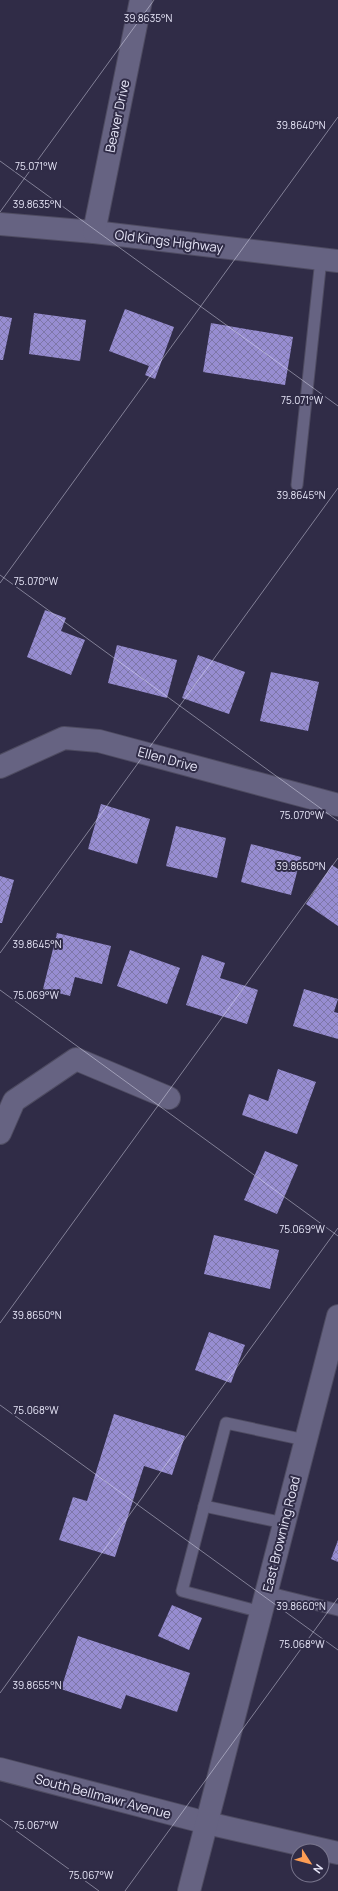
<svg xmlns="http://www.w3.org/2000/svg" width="338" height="1891" viewBox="0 0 338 1891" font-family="Manrope,sans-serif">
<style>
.building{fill:url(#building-cross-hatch)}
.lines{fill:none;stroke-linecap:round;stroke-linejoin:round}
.service-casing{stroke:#4e4b61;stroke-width:13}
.minor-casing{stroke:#4e4b61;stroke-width:24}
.secondary-casing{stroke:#4e4b61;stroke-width:24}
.service{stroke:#666382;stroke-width:11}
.minor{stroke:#666382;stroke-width:22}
.secondary{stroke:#666382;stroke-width:22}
.ticks{fill:none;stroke:#e7e6f8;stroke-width:1;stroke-opacity:0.45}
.labels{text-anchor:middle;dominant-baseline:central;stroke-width:4;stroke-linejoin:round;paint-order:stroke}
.street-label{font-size:13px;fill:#e7e6f8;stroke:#302c47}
.ticks-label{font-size:10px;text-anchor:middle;fill:#e7e6f8;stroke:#302c47;stroke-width:4;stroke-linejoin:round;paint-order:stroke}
</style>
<defs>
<pattern id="building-cross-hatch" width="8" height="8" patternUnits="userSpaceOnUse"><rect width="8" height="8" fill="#978dd1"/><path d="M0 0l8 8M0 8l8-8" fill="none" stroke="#7e77a8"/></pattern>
</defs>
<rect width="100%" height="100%" fill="#302c47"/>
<g class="building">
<polygon points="125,309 174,327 155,379 145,375 149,366 109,351"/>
<polygon points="34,313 86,320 80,361 29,354"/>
<polygon points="0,316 12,318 3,360 0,360"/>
<polygon points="211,323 293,337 285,385 203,372"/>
<polygon points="45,610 66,618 61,631 85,640 71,675 27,657"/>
<polygon points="117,645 177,660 167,698 108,683"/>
<polygon points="198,655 245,672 229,714 182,698"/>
<polygon points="271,672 319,682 308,731 260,721"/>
<polygon points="101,804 150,819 137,864 88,849"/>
<polygon points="176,826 226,838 217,878 166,866"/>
<polygon points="251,844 301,857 291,895 241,882"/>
<polygon points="332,865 338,869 338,926 306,904"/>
<polygon points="0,876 14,880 2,923 0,923"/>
<polygon points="57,933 111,946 102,984 75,977 70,996 43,989"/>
<polygon points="130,950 180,968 167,1004 117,986"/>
<polygon points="202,955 225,963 220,978 258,990 247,1024 186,1005"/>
<polygon points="304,989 338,999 334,1012 338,1013 338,1039 293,1026"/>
<polygon points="278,1069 316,1082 297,1134 242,1115 249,1094 268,1101"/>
<polygon points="265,1151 298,1165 277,1214 244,1200"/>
<polygon points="214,1235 279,1250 270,1289 204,1274"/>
<polygon points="209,1332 245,1345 231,1383 195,1370"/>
<polygon points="114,1414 185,1436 172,1475 144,1466 115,1557 59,1540 73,1497 87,1501"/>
<polygon points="338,1540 338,1562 331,1559"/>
<polygon points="172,1605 202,1618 189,1650 158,1636"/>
<polygon points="78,1636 190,1673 177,1712 126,1695 121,1709 61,1689"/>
</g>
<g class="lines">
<defs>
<g id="service">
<polyline points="297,485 321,259"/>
<polyline points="204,1506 284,1523"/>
<polyline points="266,1592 338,1610"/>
<polyline points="261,1612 182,1591 226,1423 305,1440"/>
</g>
<g id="minor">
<polyline points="0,224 94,232 338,261"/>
<polyline points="94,232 141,0"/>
<polyline points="0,767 64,738 99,741 338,805"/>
<polyline points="0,1133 14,1101 76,1059 169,1098"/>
<polyline points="0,1769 207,1823 338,1853"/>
</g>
<polyline id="secondary" points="189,1891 338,1316"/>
</defs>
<use href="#service" class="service-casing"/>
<use href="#minor" class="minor-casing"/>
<use href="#secondary" class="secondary-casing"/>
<use href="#service" class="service"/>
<use href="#minor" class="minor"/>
<use href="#secondary" class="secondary"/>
</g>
<path class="ticks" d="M 0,161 L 338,406M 0,212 L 154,0M 0,575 L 338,821M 0,583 L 338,117M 0,953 L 338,488M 0,990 L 338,1236M 0,1323 L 338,858M 0,1405 L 338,1650M 0,1693 L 338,1228M 0,1819 L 99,1891M 125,1891 L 338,1598"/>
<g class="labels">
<g class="street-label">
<text transform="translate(117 116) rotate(-78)">Beaver Drive</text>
<text transform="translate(169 241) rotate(7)">Old Kings Highway</text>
<text transform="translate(168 759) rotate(15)">Ellen Drive</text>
<text transform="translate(281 1534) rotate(-76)">East Browning Road</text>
<text transform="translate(103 1796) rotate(15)">South Bellmawr Avenue</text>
</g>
</g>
<g class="ticks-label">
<text x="148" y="22">39.8635°N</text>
<text x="301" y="129">39.8640°N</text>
<text x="36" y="170">75.071°W</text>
<text x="37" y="208">39.8635°N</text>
<text x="302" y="404">75.071°W</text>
<text x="301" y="499">39.8645°N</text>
<text x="36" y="585">75.070°W</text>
<text x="302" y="819">75.070°W</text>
<text x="301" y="870">39.8650°N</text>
<text x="37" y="948">39.8645°N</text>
<text x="36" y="999">75.069°W</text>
<text x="302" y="1233">75.069°W</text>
<text x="37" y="1319">39.8650°N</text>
<text x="36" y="1414">75.068°W</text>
<text x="301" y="1610">39.8660°N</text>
<text x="302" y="1648">75.068°W</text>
<text x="37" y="1689">39.8655°N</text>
<text x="36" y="1829">75.067°W</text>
<text x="91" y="1879">75.067°W</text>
</g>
<g transform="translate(310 1863) rotate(126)"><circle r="19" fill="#302c47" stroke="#79768e"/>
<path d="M0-3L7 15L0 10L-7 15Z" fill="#fd9d54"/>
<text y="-6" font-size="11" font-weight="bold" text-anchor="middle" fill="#e7e6f8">N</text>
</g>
</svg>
